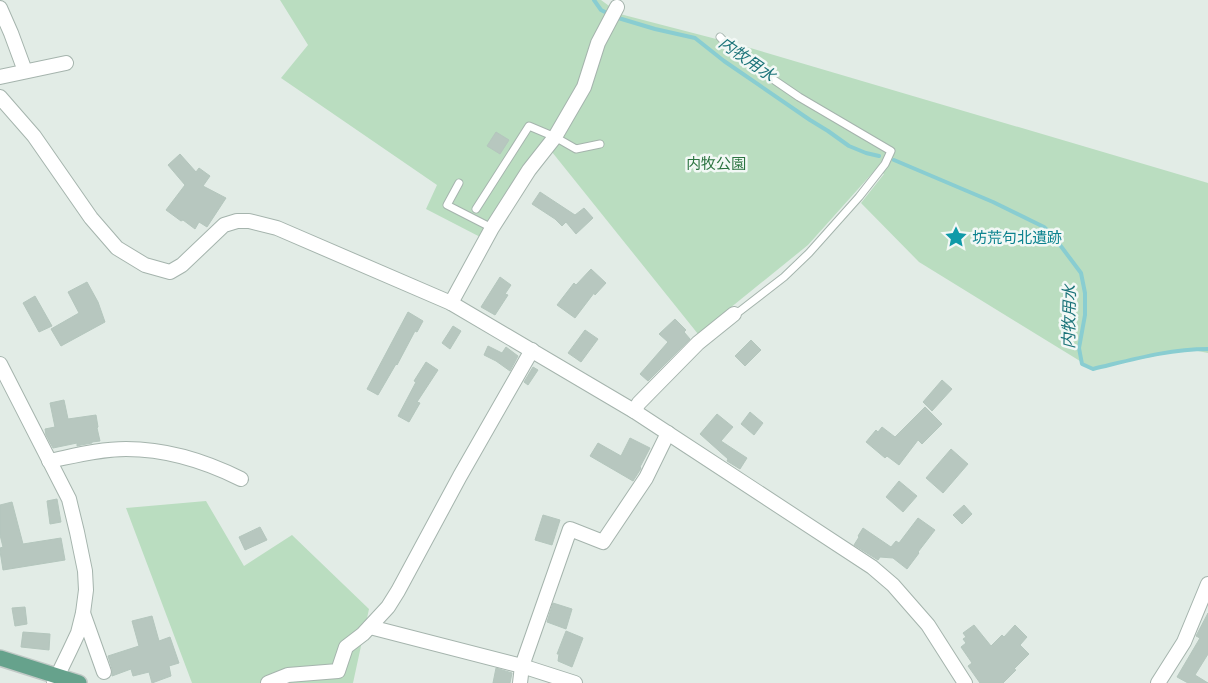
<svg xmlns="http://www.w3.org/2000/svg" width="1208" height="683" viewBox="0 0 1208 683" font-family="Helvetica,'Noto Sans JP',sans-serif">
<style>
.green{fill:#baddc0}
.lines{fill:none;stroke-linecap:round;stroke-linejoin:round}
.stream{stroke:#89cdd1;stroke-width:4}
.building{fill:#b7c7bf;stroke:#b4c6bd}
.service-casing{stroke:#a5b4ad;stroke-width:9}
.minor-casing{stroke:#a5b4ad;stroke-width:16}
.primary-casing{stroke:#c1c9c6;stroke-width:18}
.service{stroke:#fff;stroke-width:7}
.minor{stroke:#fff;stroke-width:14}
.primary{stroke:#66a28c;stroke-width:15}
.labels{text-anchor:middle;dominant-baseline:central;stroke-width:5;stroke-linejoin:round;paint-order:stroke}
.park-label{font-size:15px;fill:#2c7441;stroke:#f2f8f5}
.culture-label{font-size:15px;fill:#0d838f;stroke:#f2f8f5;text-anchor:start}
.water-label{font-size:16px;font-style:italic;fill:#1b7379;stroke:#f2f8f5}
</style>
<rect width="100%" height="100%" fill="#e2ece6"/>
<g class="green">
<polygon points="280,0 601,0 620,14 747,47 1208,183 1208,353 1188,349 1093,369 919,262 861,203 884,174 876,169 808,245 698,334 548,147 486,240 426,209 437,185 281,78 308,45"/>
<polygon points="206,501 244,566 292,535 369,609 353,683 192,683 126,508"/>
</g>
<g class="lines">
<g class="stream">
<polyline points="594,0 601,10 609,14"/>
<polyline points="615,17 655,29 695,38 724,61 810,120 828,131 849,146 866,153 879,156"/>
<path d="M 894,160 L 993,202 L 1044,227 L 1054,237 L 1081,273 L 1085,293 L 1085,315 L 1079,348 L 1082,364 L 1093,369 C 1131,360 1168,349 1208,349"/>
</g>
</g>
<g class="building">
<polygon points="496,132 509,140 500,154 487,146"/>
<polygon points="180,154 196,172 199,168 210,176 203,186 226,198 207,227 199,222 195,229 183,220 181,221 166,210 185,185 168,165"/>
<polygon points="540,192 575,215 584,208 593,218 576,234 566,222 562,226 555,219 532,204"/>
<polygon points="591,269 606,283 595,295 594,293 575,318 557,305 574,283 576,285"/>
<polygon points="500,277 511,285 505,294 508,295 495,315 481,307"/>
<polygon points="87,282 98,302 105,322 61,346 51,329 79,313 68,292"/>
<polygon points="35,296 52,326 39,332 23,303"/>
<polygon points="408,312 423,321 417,332 415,331 397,365 396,364 378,395 367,389"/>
<polygon points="675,319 686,330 684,332 690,339 648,381 640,374 668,342 659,334"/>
<polygon points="453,326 461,331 450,349 442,343"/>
<polygon points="585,330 598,339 581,362 568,353"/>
<polygon points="751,340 761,350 745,366 735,356"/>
<polygon points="488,346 502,353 506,347 518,356 510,371 496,361 484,355"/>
<polygon points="426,362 438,370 417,402 420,403 409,422 398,416 416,382 414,381"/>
<polygon points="533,367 538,370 528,385 524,382"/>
<polygon points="942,380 952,389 932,411 923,402"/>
<polygon points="64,400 68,419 96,415 98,427 97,428 100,441 92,442 92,443 81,445 77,446 77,443 53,448 46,435 45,429 55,427 50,403"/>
<polygon points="925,407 942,424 922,444 918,440 899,465 887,456 885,458 866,442 876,430 878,432 882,427 895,437"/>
<polygon points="750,412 763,423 754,435 741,424"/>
<polygon points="717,414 733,427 721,441 747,458 740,469 727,461 728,459 700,434"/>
<polygon points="630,438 650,448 640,467 641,468 640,470 633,481 590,456 598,443 621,456"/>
<polygon points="951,449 968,464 943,493 926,478"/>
<polygon points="899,481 917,496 903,512 886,497"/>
<polygon points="57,499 61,522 50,524 47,501"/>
<polygon points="12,502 23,544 61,538 65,560 3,570 0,551 0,548 3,547 0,535 0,505"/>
<polygon points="964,505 972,514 962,524 953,515"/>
<polygon points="543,515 560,520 552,545 535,540"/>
<polygon points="918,518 935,530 918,552 919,553 907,569 893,558 880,557 878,560 854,545 859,537 858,536 863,528 891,547 896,541 899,543"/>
<polygon points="260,527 267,540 245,550 239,537"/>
<polygon points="553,603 572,609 566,629 547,622"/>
<polygon points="25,607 27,624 15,626 12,608"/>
<polygon points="1208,613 1208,654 1195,675 1208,683 1188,683 1177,677 1200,638 1196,636"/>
<polygon points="152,616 159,641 170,637 179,663 169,666 171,676 152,683 149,672 133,676 131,669 112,676 112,669 108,656 139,646 132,621"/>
<polygon points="974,625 991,646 1002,635 1004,637 1015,625 1027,637 1020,645 1029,654 1014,669 1016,670 1003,683 980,683 968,666 972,663 961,647 966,643 963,639 966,637 963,633"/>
<polygon points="566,631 583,638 572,667 558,661 559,654 557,654"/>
<polygon points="23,632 50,634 49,650 21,647"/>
<polygon points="496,668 512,673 510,683 493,683"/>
</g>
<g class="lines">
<defs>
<g id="service">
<polyline points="720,37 736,54 799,97 891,151 885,164 859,197 809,253 784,277 740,311 734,314"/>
<polyline points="459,183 447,205 492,228"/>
<polyline points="476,209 529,126 555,137 576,149 600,144"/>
</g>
<g id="minor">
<polyline points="0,8 11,33 25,71"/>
<polyline points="0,77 66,63"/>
<polyline points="0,97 34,136 91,218 117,248 145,265 170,272 182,265 224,225 237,221 249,221 277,228 451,303 634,411 872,567 893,585 928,625 965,683"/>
<polyline points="451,303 492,228 529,170 555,137 584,87 598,43 617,7"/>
<polyline points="0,364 69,499 77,532 85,571 86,590 83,613 78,633 70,650 54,683"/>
<polyline points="634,411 639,403 698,343 734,314"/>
<path d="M 49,461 C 74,456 100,449 126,449 C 167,449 205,461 241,479"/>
<polyline points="83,613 104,672"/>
<polyline points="370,627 522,666 575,683"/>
<polyline points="268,683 288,675 338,671 346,647 363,634 388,607 398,591 460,476 532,350"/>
<polyline points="520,683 522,666 570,529 603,542 646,478 668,433"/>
<polyline points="1158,683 1184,642 1208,584"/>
</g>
<polyline id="primary" points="0,658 79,683"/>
</defs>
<use href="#service" class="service-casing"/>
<use href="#minor" class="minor-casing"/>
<use href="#primary" class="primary-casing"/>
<use href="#service" class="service"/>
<use href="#minor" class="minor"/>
<use href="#primary" class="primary"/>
</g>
<defs>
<symbol id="sight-bare" viewBox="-9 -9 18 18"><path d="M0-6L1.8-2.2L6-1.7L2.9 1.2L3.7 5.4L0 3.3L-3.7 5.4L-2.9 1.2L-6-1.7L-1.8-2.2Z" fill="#0f9aa8" stroke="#f2f8f5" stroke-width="2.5" paint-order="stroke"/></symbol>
</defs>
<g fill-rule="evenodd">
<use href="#sight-bare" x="940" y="221" width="32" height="32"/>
</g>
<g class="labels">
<g class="park-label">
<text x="716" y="163">内牧公園</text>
</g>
<g class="culture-label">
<text x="972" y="237">坊荒句北遺跡</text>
</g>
<g class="water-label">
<text transform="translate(747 59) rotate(35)">内牧用水</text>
<text transform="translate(1069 317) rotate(-89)">内牧用水</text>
</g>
</g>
</svg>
